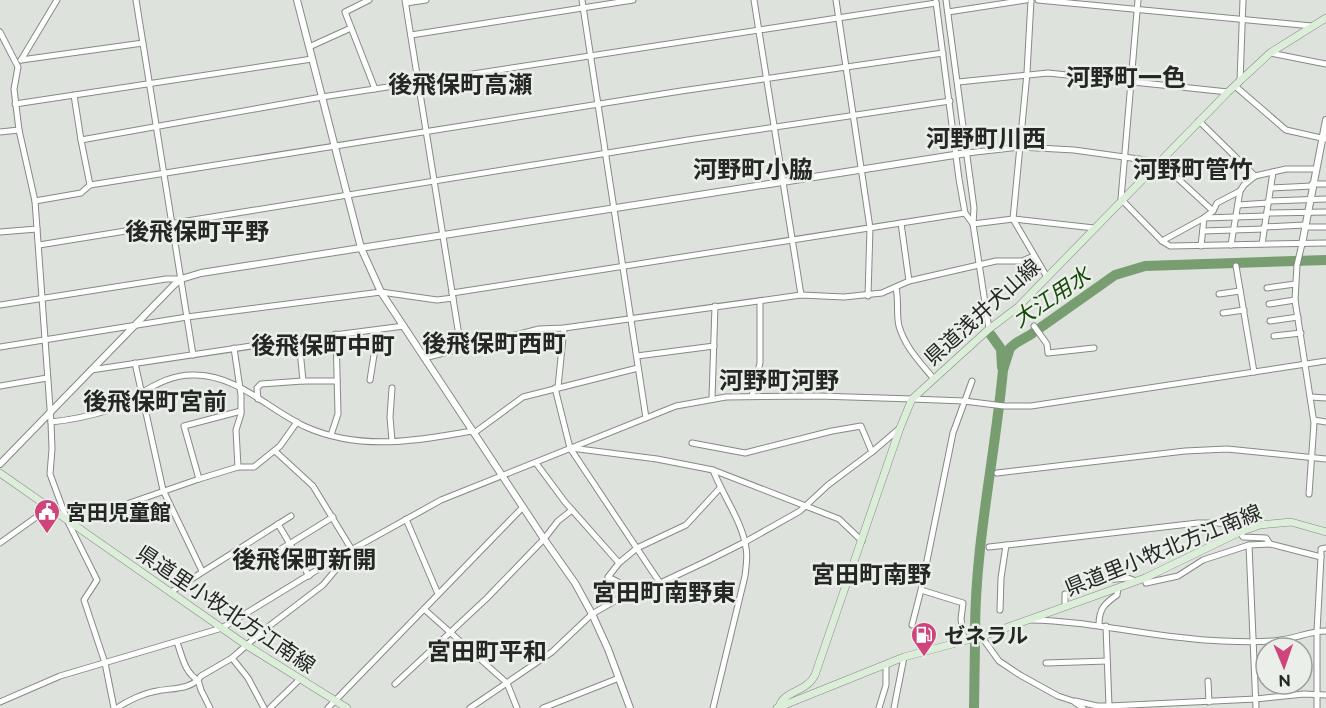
<svg xmlns="http://www.w3.org/2000/svg" width="1326" height="708" viewBox="0 0 1326 708" font-family="Raleway,'Noto Sans JP',sans-serif">
<style>
.lines{fill:none;stroke-linecap:round;stroke-linejoin:round}
.river{stroke:#789d70;stroke-width:10}
.minor-casing{stroke:#858a84;stroke-width:7}
.tertiary-casing{stroke:#858a84;stroke-width:8}
.secondary-casing{stroke:#858a84;stroke-width:8}
.minor{stroke:#fff;stroke-width:5}
.tertiary{stroke:#fff;stroke-width:6}
.secondary{stroke:#dcedd9;stroke-width:7}
.labels{text-anchor:middle;dominant-baseline:central;stroke-width:5;stroke-linejoin:round;paint-order:stroke}
.street-label{font-size:21px;fill:#252725;stroke:#eaefe9}
.poi-label{font-size:21px;font-weight:bold;fill:#252725;stroke:#eaefe9;text-anchor:start}
.water-label{font-size:22px;font-style:italic;fill:#184a09;stroke:#eaefe9}
.quarter-label{font-size:24px;font-weight:bold;fill:#252725;stroke:#eaefe9}
</style>
<rect width="100%" height="100%" fill="#dde2dc"/>
<g class="lines">
<g class="river">
<polyline points="991,335 1001,349 1002,367"/>
<path d="M 975,633 C 975,544 995,457 1003,370 L 1010,348 L 1016,343 L 1030,335 L 1115,275 L 1145,266 L 1326,260"/>
<polyline points="974,708 975,644"/>
</g>
<defs>
<g id="minor">
<polyline points="136,0 193,355"/>
<polyline points="369,0 345,12 375,89"/>
<polyline points="405,0 461,348"/>
<polyline points="582,0 646,418"/>
<polyline points="754,0 801,295"/>
<polyline points="836,0 870,228 868,296"/>
<polyline points="946,0 974,208 973,224 989,329"/>
<polyline points="1031,0 1027,73 1013,219 1047,277"/>
<polyline points="1038,0 1312,26"/>
<polyline points="1138,0 1121,199 1162,241 1170,246 1326,243"/>
<polyline points="936,2 959,179 965,213 973,224"/>
<polyline points="406,3 426,0"/>
<polyline points="948,12 1026,0"/>
<polyline points="0,32 18,67 14,89 19,130 35,201 51,422 52,449 50,474 67,520 97,580 84,600 105,663 114,708"/>
<polyline points="411,35 633,0"/>
<polyline points="309,47 351,28"/>
<polyline points="1270,53 1326,64"/>
<polyline points="21,60 143,43"/>
<polyline points="21,60 57,0"/>
<polyline points="1240,81 1243,0"/>
<polyline points="958,82 1048,73 1228,92"/>
<polyline points="1235,86 1286,130 1326,139"/>
<polyline points="74,95 81,140 322,97 936,3"/>
<polyline points="15,104 312,59"/>
<polyline points="1199,121 1255,176"/>
<polyline points="0,132 19,130"/>
<polyline points="81,140 90,185"/>
<polyline points="967,153 1020,147 1074,150 1160,162 1213,211"/>
<polyline points="1312,184 1326,184"/>
<polyline points="1271,188 1312,186"/>
<polyline points="35,201 81,193 90,185 681,91 943,53"/>
<polyline points="1269,201 1326,199"/>
<polyline points="1238,205 1268,203"/>
<polyline points="1267,213 1326,212"/>
<polyline points="901,223 909,281"/>
<polyline points="973,224 1013,219 1094,228"/>
<polyline points="1264,227 1305,225"/>
<polyline points="1305,227 1326,227"/>
<polyline points="1203,231 1264,229"/>
<polyline points="0,232 37,229"/>
<polyline points="1162,241 1204,218 1213,211 1217,203 1240,191 1244,185 1255,176 1286,169 1316,169"/>
<polyline points="1262,244 1273,172"/>
<polyline points="1302,244 1297,265 1295,300 1314,423 1309,494"/>
<polyline points="39,245 688,140 950,101"/>
<polyline points="1231,245 1240,191"/>
<polyline points="1201,246 1204,218 1266,216"/>
<polyline points="1236,266 1254,372"/>
<path d="M 896,288 C 899,300 896,314 899,326 C 905,347 920,362 933,378"/>
<polyline points="1267,288 1295,284"/>
<polyline points="452,293 965,213"/>
<polyline points="1219,294 1240,291"/>
<polyline points="1269,304 1295,300"/>
<polyline points="0,305 166,279 181,279"/>
<polyline points="1223,313 1244,310"/>
<polyline points="1270,321 1298,317"/>
<polyline points="1034,326 1047,344 1048,353 1094,348"/>
<polyline points="1274,336 1301,333"/>
<polyline points="299,340 303,381"/>
<polyline points="0,347 187,317 381,292 437,300 453,298"/>
<polyline points="234,348 241,395 241,414 236,430 238,467"/>
<polyline points="637,356 714,346"/>
<polyline points="424,358 539,329 564,328 801,295 844,297 882,293 909,281 996,261 1022,261 1034,256"/>
<polyline points="135,363 163,490 202,571"/>
<polyline points="91,370 265,344 404,326"/>
<polyline points="370,380 378,330"/>
<polyline points="0,386 47,378"/>
<polyline points="558,387 564,328"/>
<polyline points="555,388 570,448 660,583"/>
<polyline points="752,396 760,363 760,301"/>
<polyline points="1311,397 1326,398"/>
<polyline points="712,398 715,306"/>
<polyline points="258,399 257,388 261,384 303,381 337,381"/>
<polyline points="1314,420 1326,422"/>
<path d="M 51,422 C 70,420 90,416 109,410 C 139,398 162,373 196,375 C 239,376 269,410 306,427 C 360,451 416,441 472,431"/>
<polyline points="474,433 523,397 638,368"/>
<polyline points="331,435 338,414 336,334"/>
<polyline points="392,441 390,417 392,388"/>
<polyline points="692,443 745,453 832,431 861,426 872,452"/>
<polyline points="571,448 657,459 713,470 839,519 862,541"/>
<polyline points="275,451 313,486 352,550"/>
<polyline points="536,463 565,502 619,563"/>
<path d="M 713,470 C 722,494 743,523 746,548 C 748,557 746,567 745,576 L 713,708"/>
<polyline points="997,473 1185,451 1227,449 1326,459"/>
<polyline points="199,479 184,426 241,411"/>
<polyline points="406,519 438,594"/>
<polyline points="72,523 199,479 238,467 254,467 280,446 297,422"/>
<polyline points="278,524 309,576"/>
<polyline points="0,543 49,508"/>
<polyline points="989,547 1198,523 1219,523 1230,525 1240,532 1243,537 1266,538 1270,544 1321,557 1317,631 1317,708"/>
<polyline points="1321,557 1321,549 1326,548"/>
<polyline points="265,559 333,517"/>
<polyline points="1145,578 1146,583 1178,576 1203,560 1249,545"/>
<polyline points="1093,581 1128,578 1136,581"/>
<polyline points="634,590 608,577 619,563 637,548 686,525 720,488"/>
<polyline points="921,590 963,603 961,619 964,640"/>
<polyline points="171,592 291,516"/>
<polyline points="1065,607 1065,594"/>
<polyline points="424,609 507,683 517,708"/>
<polyline points="1000,610 1001,578 1006,545"/>
<path d="M 1030,620 C 1095,621 1157,639 1222,641 C 1241,642 1261,643 1281,640 C 1296,638 1311,631 1326,631"/>
<polyline points="912,625 921,590 953,433 972,381"/>
<path d="M 1099,625 C 1099,609 1104,604 1117,595 L 1118,588"/>
<polyline points="1106,626 1109,706 1256,699 1304,694 1326,695"/>
<polyline points="981,636 999,661 1020,675 1058,696 1073,701 1083,708"/>
<path d="M 177,642 C 182,656 185,673 198,680 L 201,690 L 210,708"/>
<polyline points="232,658 248,678 264,708"/>
<polyline points="1046,663 1107,661"/>
<polyline points="1208,681 1209,702"/>
<polyline points="395,684 487,598 544,539 558,521 572,510"/>
<polyline points="1075,701 1097,706 1109,706"/>
<polyline points="0,702 60,676 222,628 335,559 441,500 676,406 726,397 819,396 912,399 964,401 1004,406 1031,406 1326,361"/>
<path d="M 117,708 C 127,701 144,693 157,691 C 171,688 192,690 201,676 L 232,658 L 264,630 L 323,585 L 343,561 L 345,554"/>
<polyline points="270,708 299,680"/>
<polyline points="328,708 523,507"/>
<polyline points="470,708 552,652 592,614 634,590 656,585 705,562 745,542 800,511 828,485 872,452 900,428"/>
<polyline points="543,708 619,678"/>
<polyline points="879,708 886,685 886,664"/>
<polyline points="894,708 904,657"/>
<polyline points="1256,708 1249,545 1270,544"/>
</g>
<g id="tertiary">
<polyline points="297,0 361,248 381,292 544,539 575,583 592,614 608,649 630,708"/>
<polyline points="1302,244 1326,120"/>
<polyline points="0,464 174,285 181,279 201,273 967,153"/>
</g>
<g id="secondary">
<polyline points="0,473 246,645 347,708"/>
<path d="M 779,707 C 784,690 806,693 815,675 L 900,428 L 912,399 L 989,329 L 1018,307 L 1228,92 L 1270,53 L 1326,18"/>
<polyline points="777,708 904,657 986,635 1145,578 1240,532 1260,525 1291,522 1326,532"/>
</g>
</defs>
<use href="#minor" class="minor-casing"/>
<use href="#tertiary" class="tertiary-casing"/>
<use href="#secondary" class="secondary-casing"/>
<use href="#minor" class="minor"/>
<use href="#tertiary" class="tertiary"/>
<use href="#secondary" class="secondary"/>
</g>
<defs>
<symbol id="civic-pin" viewBox="-11 -11 22 30"><path d="M0 17L-7.5 6A9.5 9.5 0 1 1 7.5 6Z" fill="#cf447a" stroke="#eaefe9"/><path d="M-.6-6.5H3V-4.5H.6V-3L4-1V1h2V6H-6V1h2V-1L-.6-3ZM-1.2 2.5V6h2.4V2.5Z" fill="#fff"/></symbol>
<symbol id="fuel-pin" viewBox="-11 -11 22 30"><path d="M0 17L-7.5 6A9.5 9.5 0 1 1 7.5 6Z" fill="#cf447a" stroke="#eaefe9"/><path d="M-5.5-6h7V0h2V4h1.3V-2.5L3-4.5l.8-.8L6-3V5H2.5V1h-1V6h-7ZM-4.2-4.7v3.2H.2V-4.7Z" fill="#fff"/></symbol>
</defs>
<g fill-rule="evenodd">
<use href="#civic-pin" x="32" y="497" width="30" height="40"/>
<use href="#fuel-pin" x="909" y="620" width="30" height="40"/>
</g>
<g class="labels">
<g class="street-label">
<text transform="translate(982 312) rotate(-42)">県道浅井犬山線</text>
<text transform="translate(1163 550) rotate(-22)">県道里小牧北方江南線</text>
<text transform="translate(226 609) rotate(34)">県道里小牧北方江南線</text>
</g>
<g class="poi-label">
<text x="66" y="512">宮田児童館</text>
<text x="944" y="635">ゼネラル</text>
</g>
<g class="water-label">
<text transform="translate(1051 297) rotate(-34)">大江用水</text>
</g>
<g class="quarter-label">
<text x="1126" y="77">河野町一色</text>
<text x="460" y="84">後飛保町高瀬</text>
<text x="986" y="138">河野町川西</text>
<text x="753" y="169">河野町小脇</text>
<text x="1193" y="169">河野町管竹</text>
<text x="197" y="231">後飛保町平野</text>
<text x="494" y="343">後飛保町西町</text>
<text x="323" y="345">後飛保町中町</text>
<text x="779" y="380">河野町河野</text>
<text x="155" y="401">後飛保町宮前</text>
<text x="304" y="559">後飛保町新開</text>
<text x="871" y="574">宮田町南野</text>
<text x="664" y="592">宮田町南野東</text>
<text x="487" y="651">宮田町平和</text>
</g>
</g>
<g transform="translate(1284 666) rotate(178)"><circle r="28" fill="#eaefe9" stroke="#9b9f9b" stroke-width="1.5"/>
<path d="M0-4.5L10 22L0 15L-10 22Z" fill="#cf447a"/>
<text y="-9" font-size="16" font-weight="bold" text-anchor="middle" fill="#252725">N</text>
</g>
</svg>
